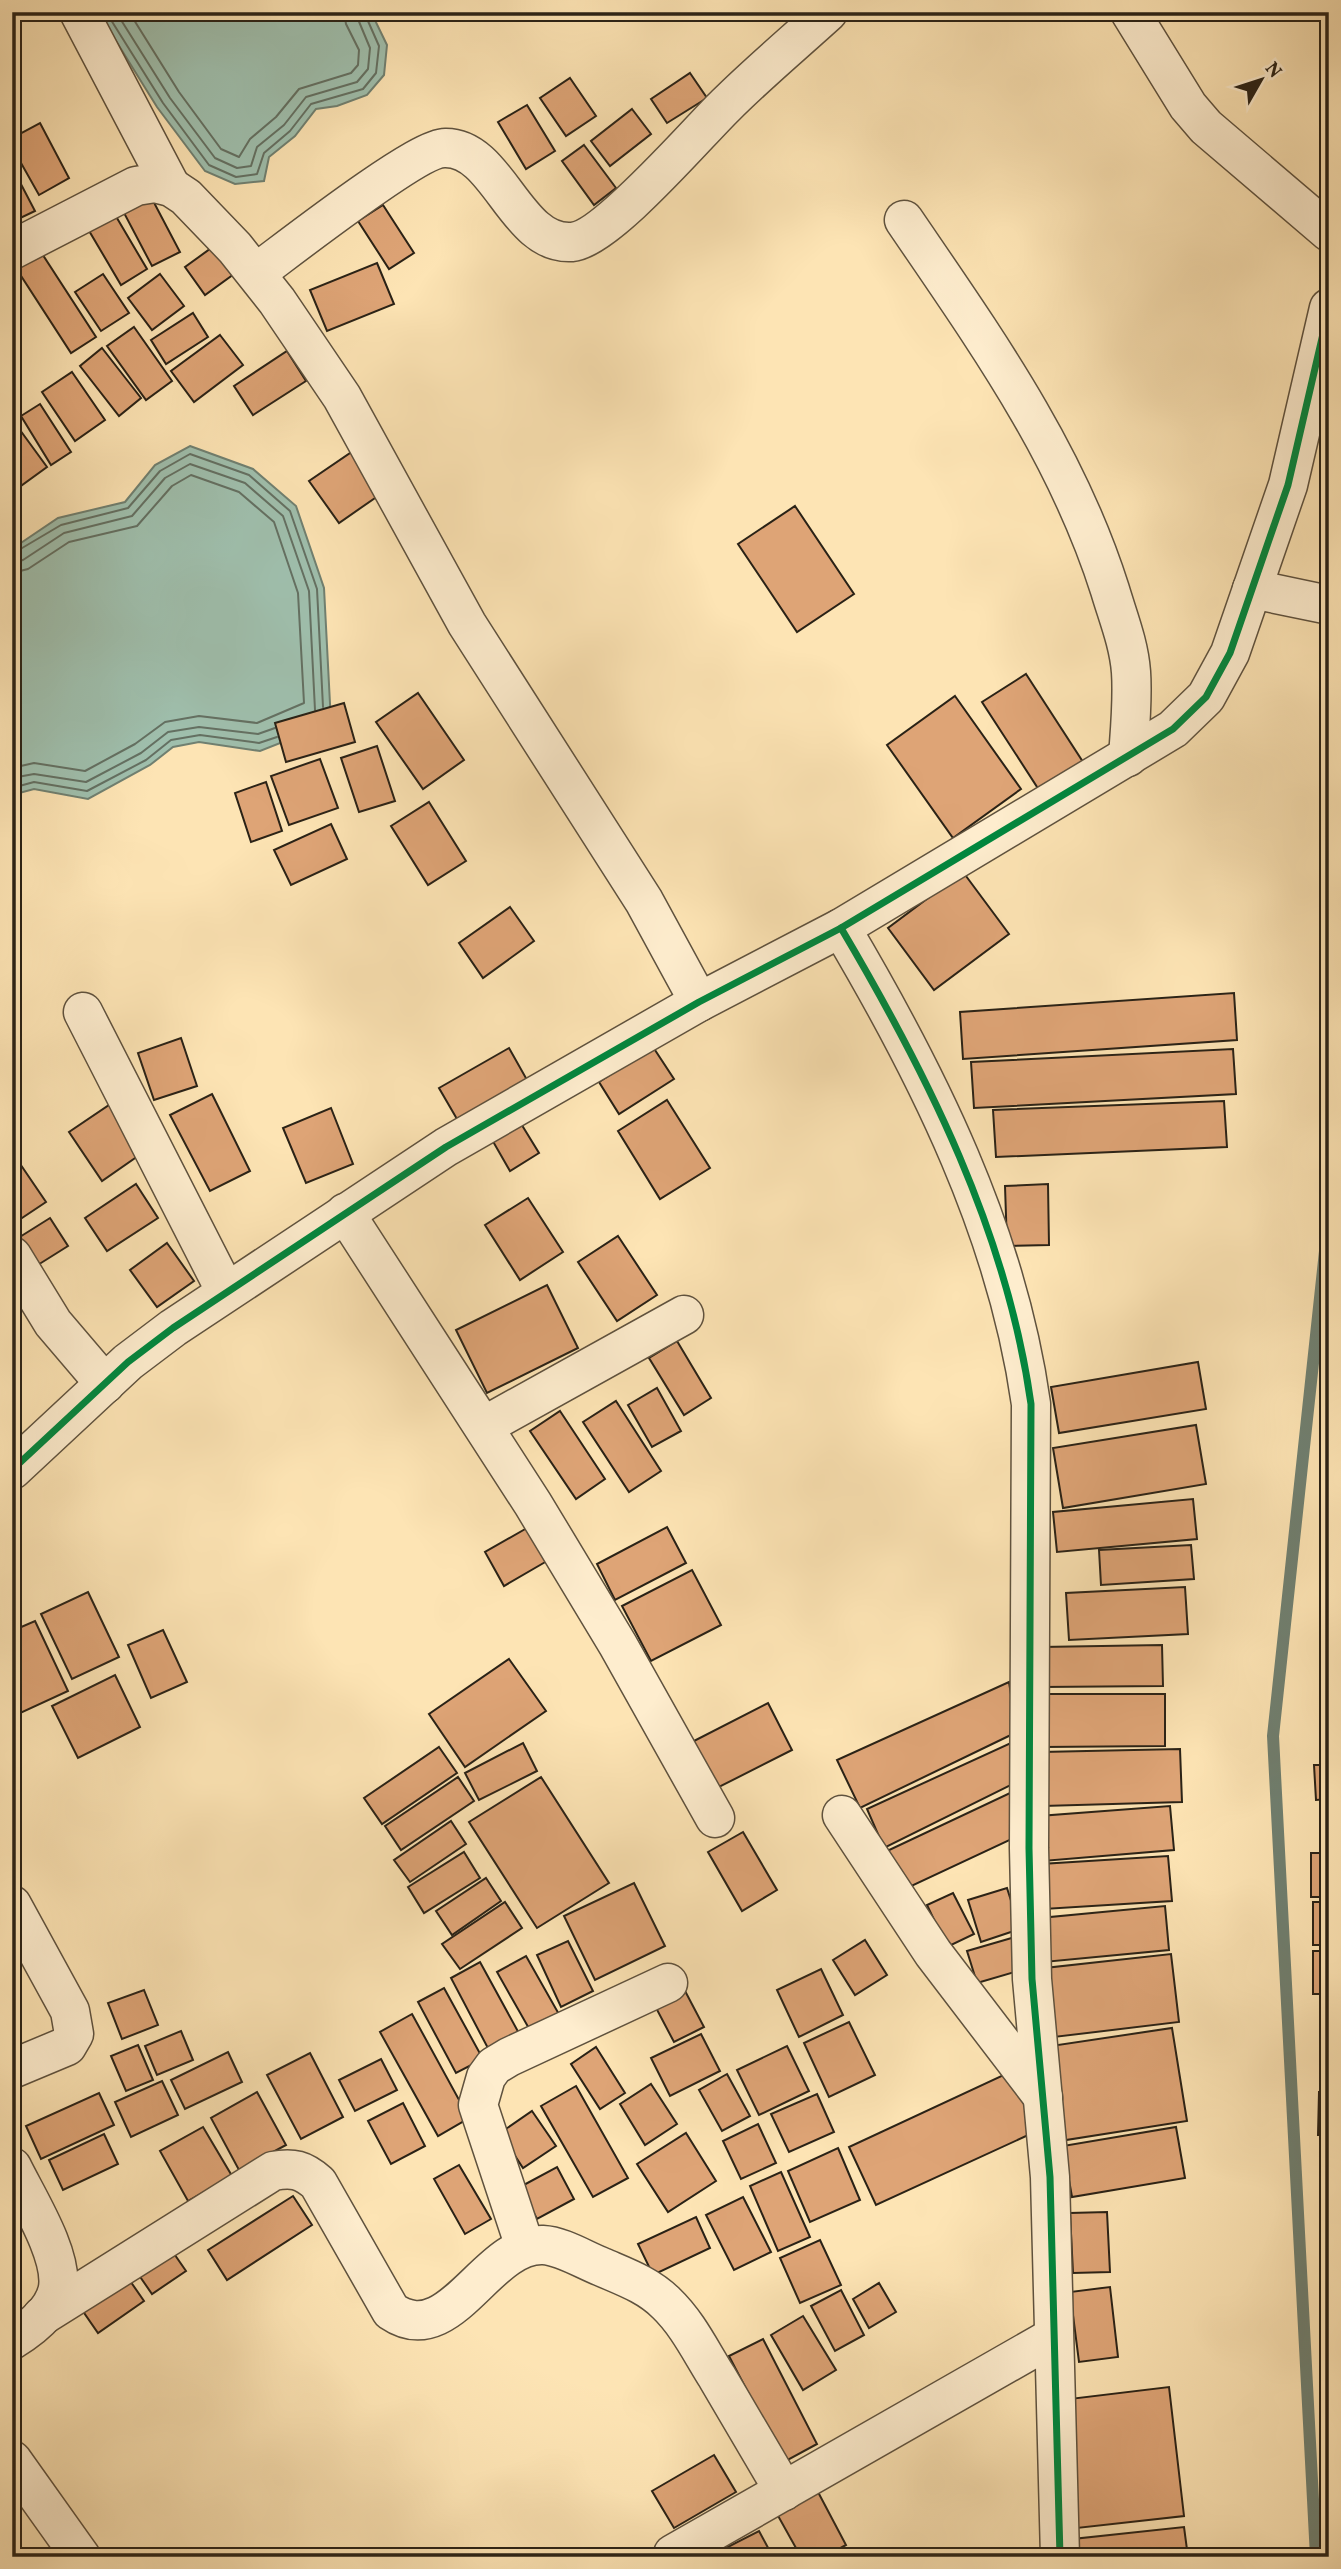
<svg xmlns="http://www.w3.org/2000/svg" width="1341" height="2569" viewBox="0 0 1341 2569" font-family="Vollkorn,serif">
<style>
.water{fill:#9fbfad;stroke:#708071;stroke-width:2}
.lines{fill:none;stroke-linecap:round;stroke-linejoin:round}
.shore{stroke:#647062;stroke-width:2}
.stream{stroke:#708071;stroke-width:12}
.building{fill:#dea476;stroke:#2a2216;stroke-width:2}
.minor-casing{stroke:#5f523e;stroke-width:41}
.minor{stroke:#feedce;stroke-width:38}
.cycleway-casing{stroke:#feedce;stroke-width:11}
.cycleway{stroke:#00873e;stroke-width:7}
</style>
<rect width="100%" height="100%" fill="#fde4b4"/>
<filter id="stains"><feTurbulence type="fractalNoise" baseFrequency=".00286" numOctaves="4"/><feColorMatrix values="0 0 0 0 .2 0 0 0 0 .09 0 0 0 0 .02 0 0 0 .5 -.17"/></filter>
<radialGradient id="worn" r=".72"><stop offset=".6" stop-color="#630" stop-opacity="0"/><stop offset="1" stop-color="#630" stop-opacity=".3"/></radialGradient>
<g class="water">
<polygon points="98,12 371,12 387,45 384,75 367,95 337,106 316,109 295,136 269,157 264,181 235,184 205,171 157,107"/>
<polygon points="190,446 253,469 296,506 324,588 331,723 260,751 199,742 173,747 150,765 88,799 34,789 12,795 12,549 58,518 125,502 155,465"/>
</g>
<g class="lines">
<g class="shore">
<polyline points="106,12 163,103 209,165 236,177 257,174 264,153 290,131 311,104 363,89 376,73 379,46 364,12"/>
<polyline points="116,12 170,98 215,158 237,168 251,166 257,147 284,125 306,97 357,82 368,69 370,48 355,12"/>
<polyline points="129,12 179,92 221,149 239,157 250,139 276,117 299,89 351,73 358,65 359,50 346,24 344,12"/>
<polyline points="12,554 61,525 128,508 160,471 190,454 249,475 290,511 317,589 323,707"/>
<polyline points="12,563 23,560 64,533 132,516 165,478 190,464 245,483 283,516 309,591 315,710"/>
<polyline points="12,573 28,569 69,542 137,526 172,486 191,475 239,492 274,522 298,593 304,703 257,723 199,716 165,722 135,744 85,771 34,763 12,768"/>
<polyline points="12,778 34,774 86,782 141,753 168,732 199,727 258,734 275,728"/>
<polyline points="12,788 34,782 87,791 146,760 171,740 200,735 259,743 277,737"/>
</g>
<polyline class="stream" points="1316,2557 1273,1736 1329,1214"/>
</g>
<g class="building">
<polygon points="690,73 707,98 667,123 651,99"/>
<polygon points="570,78 596,116 566,136 540,98"/>
<polygon points="527,105 555,151 526,169 498,122"/>
<polygon points="632,109 651,134 610,166 591,141"/>
<polygon points="40,123 69,178 39,195 12,147 12,138"/>
<polygon points="584,145 616,188 594,205 562,161"/>
<polygon points="12,167 35,211 12,222"/>
<polygon points="150,195 180,252 152,266 123,211"/>
<polygon points="383,205 414,253 389,269 358,221"/>
<polygon points="114,213 147,269 121,285 88,229"/>
<polygon points="214,246 234,274 205,295 185,267"/>
<polygon points="39,249 96,337 71,353 14,265"/>
<polygon points="377,263 394,304 327,331 310,290"/>
<polygon points="103,274 129,313 101,331 75,292"/>
<polygon points="160,274 184,306 152,330 128,298"/>
<polygon points="193,313 208,337 166,364 151,340"/>
<polygon points="134,327 172,381 146,400 107,346"/>
<polygon points="220,335 243,365 194,402 171,371"/>
<polygon points="102,348 141,398 119,416 80,366"/>
<polygon points="287,351 306,381 253,415 234,386"/>
<polygon points="72,372 105,420 75,441 42,392"/>
<polygon points="40,404 71,452 51,465 21,416"/>
<polygon points="12,419 47,467 18,488 12,480"/>
<polygon points="359,447 388,489 339,523 309,481"/>
<polygon points="795,506 854,594 797,632 738,544"/>
<polygon points="1026,674 1085,765 1041,793 982,702"/>
<polygon points="418,693 464,760 423,789 376,722"/>
<polygon points="955,696 1021,789 953,838 887,745"/>
<polygon points="344,703 355,742 286,762 275,723"/>
<polygon points="377,746 395,801 359,812 341,758"/>
<polygon points="320,759 338,808 289,825 271,776"/>
<polygon points="266,782 282,831 251,842 235,793"/>
<polygon points="429,802 466,861 428,885 391,826"/>
<polygon points="331,824 347,859 291,885 274,850"/>
<polygon points="963,872 1009,934 934,990 888,928"/>
<polygon points="510,907 534,941 483,978 459,943"/>
<polygon points="1234,993 1237,1040 963,1059 960,1012"/>
<polygon points="181,1038 197,1086 154,1100 138,1053"/>
<polygon points="653,1047 674,1079 619,1114 599,1082"/>
<polygon points="509,1048 531,1087 461,1126 439,1088"/>
<polygon points="1233,1049 1236,1094 974,1108 971,1062"/>
<polygon points="212,1094 250,1171 210,1191 170,1115"/>
<polygon points="667,1100 710,1168 660,1199 618,1131"/>
<polygon points="115,1101 148,1149 102,1181 69,1132"/>
<polygon points="1224,1101 1227,1147 996,1157 993,1110"/>
<polygon points="331,1108 353,1164 306,1183 283,1128"/>
<polygon points="520,1122 539,1153 510,1171 491,1138"/>
<polygon points="12,1152 46,1202 16,1222 12,1218"/>
<polygon points="136,1184 158,1218 107,1251 85,1218"/>
<polygon points="1048,1184 1049,1245 1007,1246 1005,1186"/>
<polygon points="528,1198 563,1252 520,1280 485,1225"/>
<polygon points="50,1218 68,1246 33,1268 15,1240"/>
<polygon points="618,1236 657,1295 617,1321 578,1262"/>
<polygon points="167,1243 194,1281 157,1307 130,1270"/>
<polygon points="547,1285 578,1348 487,1393 456,1330"/>
<polygon points="677,1341 711,1398 684,1415 649,1358"/>
<polygon points="1198,1362 1206,1409 1059,1433 1051,1387"/>
<polygon points="657,1388 681,1431 652,1447 628,1405"/>
<polygon points="616,1401 661,1471 629,1492 583,1422"/>
<polygon points="560,1411 605,1479 576,1499 530,1431"/>
<polygon points="1196,1425 1206,1484 1063,1508 1053,1448"/>
<polygon points="1193,1499 1197,1539 1057,1552 1053,1512"/>
<polygon points="667,1527 686,1563 615,1600 597,1564"/>
<polygon points="527,1528 547,1561 504,1586 485,1552"/>
<polygon points="1191,1545 1194,1579 1101,1585 1099,1550"/>
<polygon points="692,1570 721,1625 651,1661 622,1606"/>
<polygon points="1185,1587 1188,1634 1069,1640 1066,1593"/>
<polygon points="88,1592 119,1657 72,1679 41,1614"/>
<polygon points="35,1621 68,1691 16,1715 12,1706 12,1631"/>
<polygon points="163,1630 187,1682 151,1698 128,1645"/>
<polygon points="1162,1645 1163,1686 1041,1687 1041,1647"/>
<polygon points="509,1659 546,1711 465,1767 429,1714"/>
<polygon points="115,1675 140,1727 78,1758 52,1706"/>
<polygon points="1009,1682 1017,1732 860,1808 837,1760"/>
<polygon points="1042,1694 1165,1694 1165,1746 1042,1747"/>
<polygon points="768,1703 792,1750 713,1790 690,1743"/>
<polygon points="1013,1742 1013,1784 884,1848 867,1809"/>
<polygon points="523,1743 537,1771 479,1800 465,1773"/>
<polygon points="439,1747 457,1773 382,1824 364,1798"/>
<polygon points="1180,1749 1182,1802 1043,1806 1041,1752"/>
<polygon points="1314,1765 1329,1765 1329,1799 1316,1800"/>
<polygon points="458,1777 474,1801 401,1850 385,1826"/>
<polygon points="541,1777 609,1883 537,1928 469,1822"/>
<polygon points="1010,1793 1014,1838 905,1889 887,1851"/>
<polygon points="1170,1806 1174,1850 1043,1861 1039,1816"/>
<polygon points="451,1821 466,1844 410,1882 394,1860"/>
<polygon points="743,1832 777,1890 742,1911 708,1852"/>
<polygon points="464,1852 480,1878 424,1913 408,1887"/>
<rect x="1311" y="1853" width="18" height="44"/>
<polygon points="1168,1856 1172,1901 1044,1909 1041,1864"/>
<polygon points="486,1878 501,1901 452,1935 436,1911"/>
<polygon points="634,1883 665,1946 595,1980 564,1916"/>
<polygon points="1007,1888 1020,1929 981,1942 968,1900"/>
<polygon points="953,1893 974,1934 947,1947 927,1905"/>
<polygon points="505,1902 522,1928 460,1969 442,1944"/>
<rect x="1313" y="1902" width="16" height="43"/>
<polygon points="1165,1906 1169,1950 1044,1962 1040,1918"/>
<polygon points="1015,1937 1025,1969 977,1983 967,1951"/>
<polygon points="865,1940 887,1975 855,1995 833,1960"/>
<polygon points="568,1941 593,1991 561,2007 537,1955"/>
<rect x="1313" y="1951" width="16" height="43"/>
<polygon points="1171,1954 1179,2022 1054,2037 1045,1968"/>
<polygon points="526,1956 560,2016 531,2032 497,1972"/>
<polygon points="480,1962 521,2037 490,2052 451,1978"/>
<polygon points="821,1969 843,2015 799,2037 777,1990"/>
<polygon points="444,1988 483,2059 456,2073 418,2002"/>
<polygon points="684,1989 704,2027 674,2042 654,2004"/>
<polygon points="144,1990 158,2025 122,2039 108,2003"/>
<rect x="1321" y="1997" width="8" height="44"/>
<polygon points="412,2014 469,2118 438,2136 380,2032"/>
<polygon points="849,2022 875,2075 829,2097 804,2043"/>
<polygon points="1172,2028 1187,2121 1066,2140 1051,2046"/>
<polygon points="181,2031 193,2060 157,2075 145,2046"/>
<polygon points="701,2034 720,2071 670,2096 651,2058"/>
<rect x="1320" y="2044" width="9" height="43"/>
<polygon points="138,2045 153,2080 126,2091 111,2056"/>
<polygon points="787,2046 809,2091 759,2115 737,2070"/>
<polygon points="596,2047 625,2093 600,2109 571,2064"/>
<polygon points="228,2052 242,2082 185,2109 171,2080"/>
<polygon points="310,2053 343,2117 301,2139 267,2075"/>
<polygon points="381,2059 397,2090 355,2111 339,2080"/>
<polygon points="1010,2072 1037,2131 876,2205 849,2147"/>
<polygon points="727,2074 750,2116 722,2131 699,2090"/>
<polygon points="162,2081 178,2115 131,2137 115,2102"/>
<polygon points="651,2084 677,2124 645,2145 620,2104"/>
<polygon points="576,2086 628,2178 593,2197 541,2106"/>
<polygon points="257,2092 286,2145 239,2170 211,2118"/>
<polygon points="1319,2092 1329,2092 1329,2135 1318,2135"/>
<polygon points="99,2093 114,2125 41,2159 26,2126"/>
<polygon points="817,2094 834,2132 789,2152 771,2114"/>
<polygon points="403,2103 425,2146 391,2164 368,2121"/>
<polygon points="532,2111 556,2146 523,2168 500,2133"/>
<polygon points="758,2124 776,2163 741,2179 723,2141"/>
<polygon points="203,2127 232,2176 188,2201 160,2151"/>
<polygon points="1176,2127 1185,2178 1072,2197 1063,2146"/>
<polygon points="686,2133 716,2181 668,2212 637,2164"/>
<polygon points="104,2134 118,2164 63,2190 49,2160"/>
<polygon points="838,2148 860,2200 810,2222 788,2171"/>
<polygon points="459,2165 491,2219 465,2234 434,2179"/>
<polygon points="557,2167 574,2199 537,2219 520,2187"/>
<polygon points="781,2172 810,2237 778,2251 750,2186"/>
<polygon points="293,2196 312,2225 227,2280 208,2250"/>
<polygon points="743,2197 771,2252 734,2270 706,2215"/>
<polygon points="1107,2212 1110,2272 1073,2273 1070,2213"/>
<polygon points="696,2217 710,2248 653,2275 638,2244"/>
<polygon points="820,2240 841,2285 800,2303 780,2258"/>
<polygon points="168,2245 186,2271 152,2294 134,2268"/>
<polygon points="126,2275 144,2301 98,2333 80,2307"/>
<polygon points="879,2283 896,2312 869,2328 853,2299"/>
<polygon points="1110,2287 1118,2357 1079,2362 1070,2292"/>
<polygon points="841,2290 864,2335 835,2351 811,2306"/>
<polygon points="803,2316 836,2370 803,2390 771,2335"/>
<polygon points="763,2339 817,2444 784,2462 729,2356"/>
<polygon points="1169,2387 1184,2516 1077,2528 1061,2400"/>
<polygon points="714,2455 736,2492 674,2528 652,2491"/>
<polygon points="818,2492 846,2545 824,2557 801,2557 777,2514"/>
<polygon points="1184,2527 1188,2557 1075,2557 1073,2539"/>
<polygon points="759,2531 773,2557 725,2557 722,2550"/>
</g>
<g class="lines">
<defs>
<g id="minor">
<polyline points="79,12 171,187"/>
<polyline points="1130,12 1188,106 1206,127 1329,232"/>
<path d="M 904,220 C 985,339 1066,451 1110,590 C 1118,617 1129,644 1131,672 C 1133,700 1130,729 1128,757"/>
<polyline points="12,250 136,186 155,183 171,187 186,197 235,248 277,301 342,397 467,624 644,901 699,1002"/>
<path d="M 256,273 C 286,251 417,148 445,148 C 499,147 515,246 572,242 C 607,239 697,133 726,105 C 758,73 794,43 828,12"/>
<polyline points="1252,589 1329,605"/>
<path d="M 841,928 C 928,1075 1007,1233 1031,1404 L 1029,1848 L 1032,1979 L 1050,2177 L 1060,2557"/>
<polyline points="83,1012 226,1292"/>
<polyline points="345,1213 533,1504 618,1645 715,1818"/>
<polyline points="12,1256 53,1323 105,1384"/>
<polyline points="484,1426 684,1315"/>
<polyline points="12,1470 128,1362 173,1328 446,1147 699,1002 841,928 1173,729 1206,697 1230,653 1288,485 1329,308"/>
<polyline points="842,1815 933,1953 1043,2097"/>
<polyline points="12,1905 70,2011 74,2034 67,2046 12,2069"/>
<path d="M 12,2167 C 27,2198 63,2254 58,2288 C 54,2311 30,2329 12,2340"/>
<polyline points="525,2247 478,2105 486,2077 494,2066 509,2057 668,1983"/>
<path d="M 42,2316 L 273,2171 C 293,2167 303,2170 318,2183 L 391,2311 C 451,2352 485,2243 543,2245 C 562,2246 584,2260 602,2267 C 625,2277 648,2285 666,2303 C 688,2324 701,2352 717,2377 C 739,2415 762,2453 784,2491"/>
<polyline points="12,2460 81,2557"/>
<polyline points="673,2554 1053,2337"/>
</g>
</defs>
<use href="#minor" class="minor-casing"/>
<use href="#minor" class="minor"/>
<defs>
<g id="cycleway">
<path d="M 841,928 C 928,1075 1007,1233 1031,1404 L 1029,1848 L 1032,1979 L 1050,2177 L 1060,2557"/>
<polyline points="12,1470 128,1362 173,1328 446,1147 699,1002 841,928 1173,729 1206,697 1230,653 1288,485 1329,308"/>
</g>
</defs>
<use href="#cycleway" class="cycleway-casing"/>
<use href="#cycleway" class="cycleway"/>
</g>
<rect width="1341" height="2569" fill="none" stroke="#fde4b4" stroke-width="42"/>
<rect x="14" y="14" width="1313" height="2541" fill="none" stroke="#2a2216" stroke-width="3.5"/>
<rect x="21" y="21" width="1299" height="2527" fill="none" stroke="#2a2216" stroke-width="2"/>
<g transform="translate(1261 80) rotate(51)" stroke="#feedce" stroke-width="5" paint-order="stroke">
<path d="M0-5L12 26L0 18L-12 26Z" fill="#2a2216"/>
<text y="-10" font-size="19" font-weight="bold" text-anchor="middle" fill="#2a2216">N</text>
</g>
<rect width="100%" height="100%" filter="url(#stains)"/>
<rect width="100%" height="100%" fill="url(#worn)"/>
</svg>
